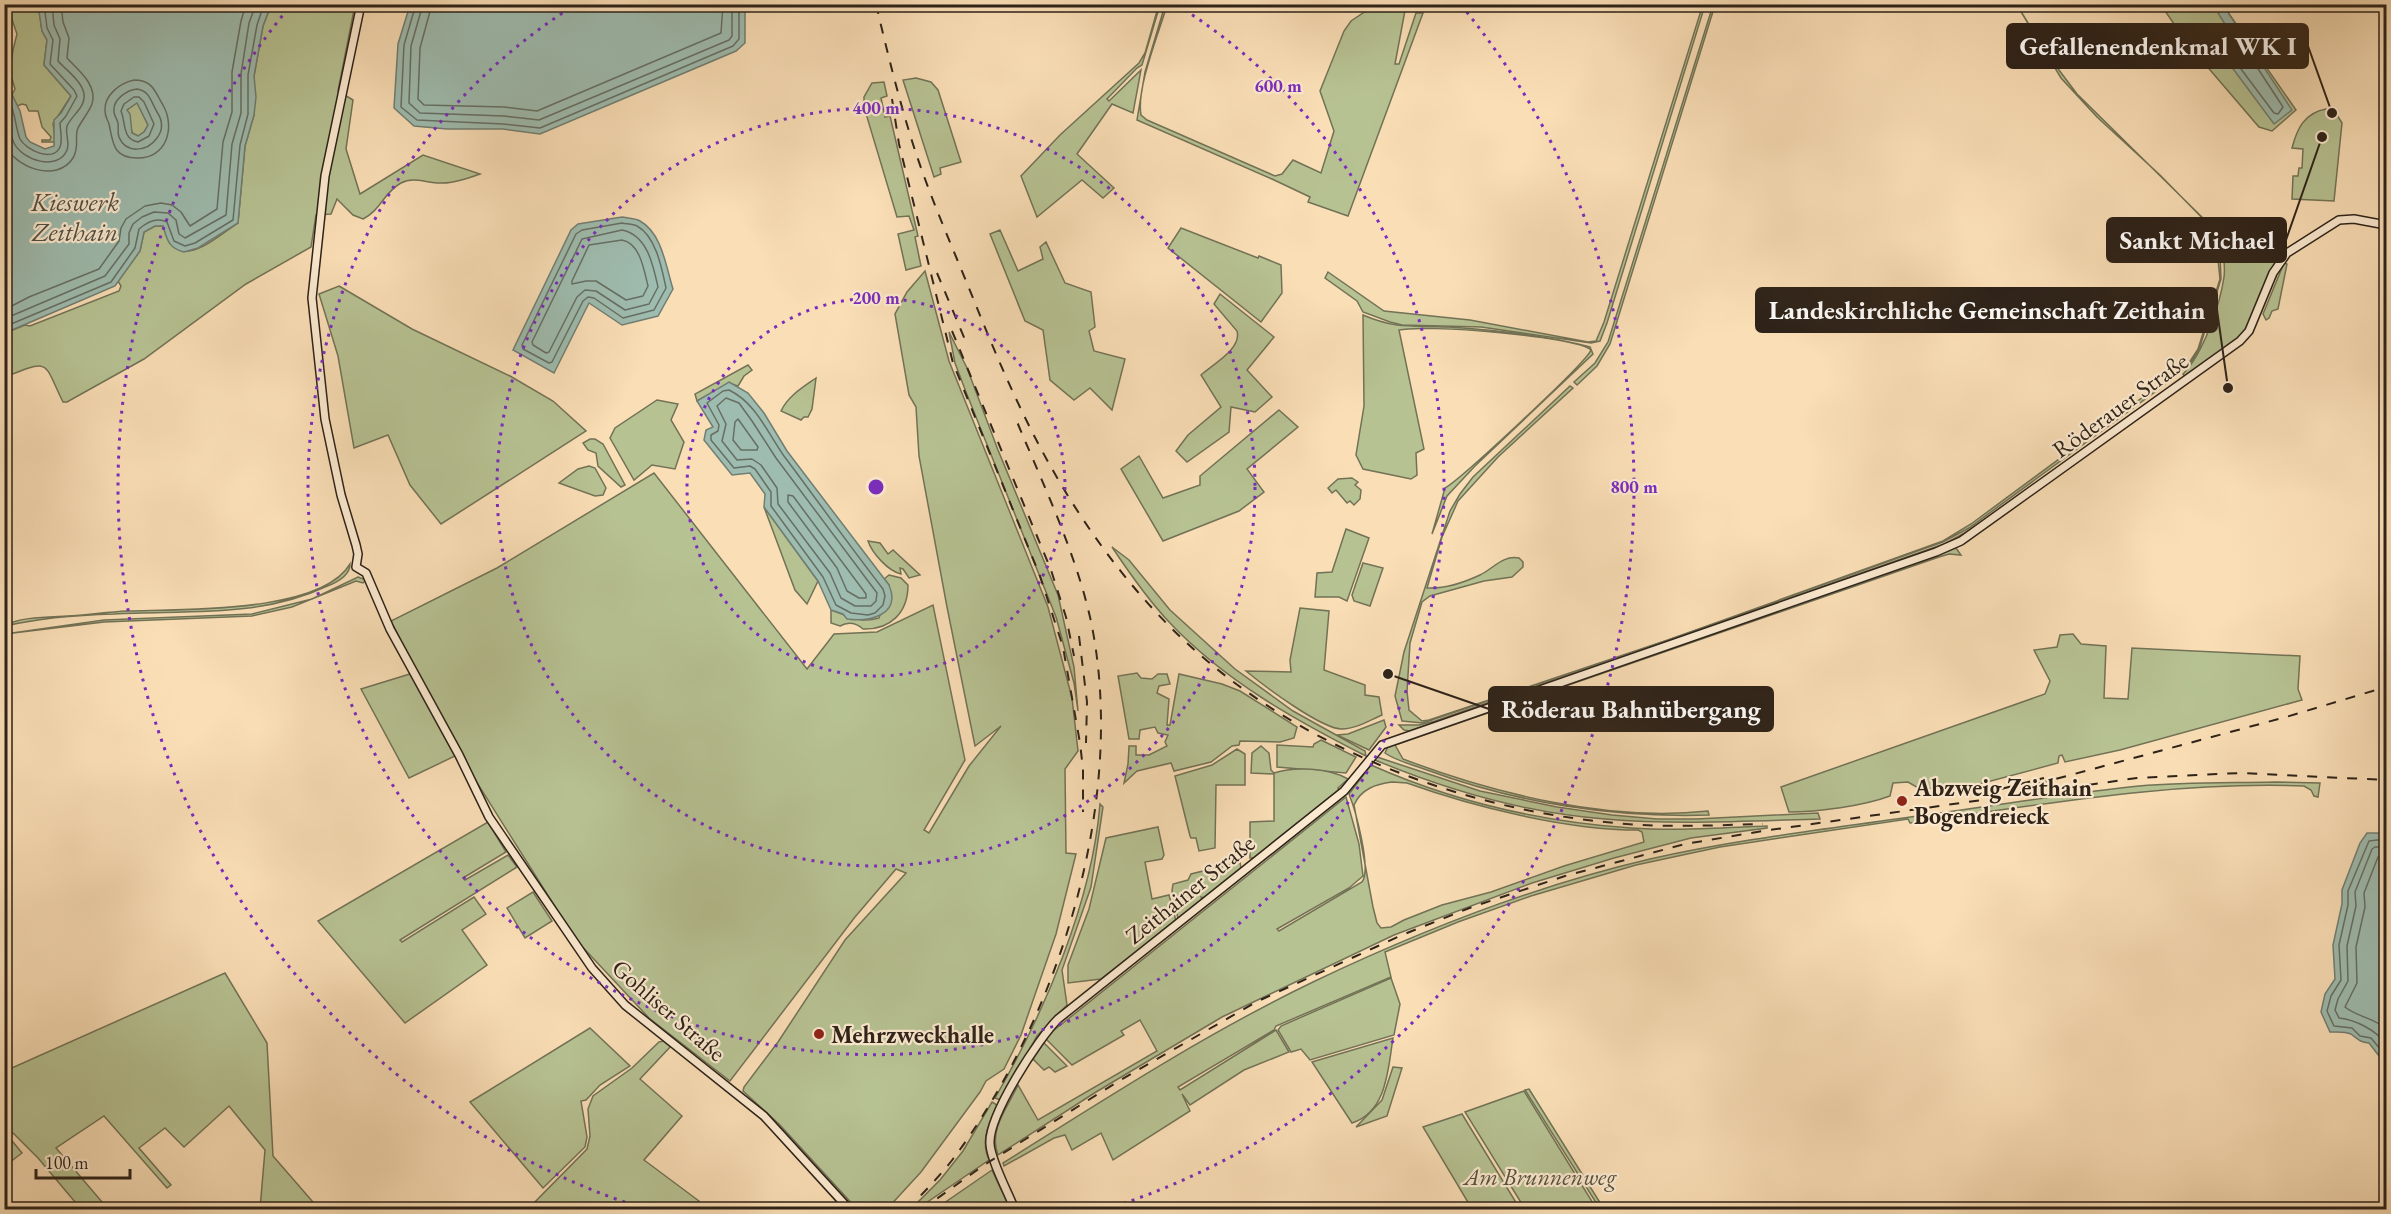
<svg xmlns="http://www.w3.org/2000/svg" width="2391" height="1214" viewBox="0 0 2391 1214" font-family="'EB Garamond',serif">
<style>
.green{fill:#b7c293;stroke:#727256;stroke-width:1.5;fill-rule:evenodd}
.water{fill:#9ebcaf;stroke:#717e73;stroke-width:1.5;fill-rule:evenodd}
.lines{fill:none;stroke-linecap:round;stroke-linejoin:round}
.shore{stroke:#666f64;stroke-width:1.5}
.secondary-casing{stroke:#2d2219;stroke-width:10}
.secondary{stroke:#fcead0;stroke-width:7}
.rail{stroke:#2d2219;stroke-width:2;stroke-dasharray:10 10;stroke-linecap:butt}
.ring{fill:none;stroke:#7b2cbf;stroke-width:3;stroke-dasharray:3 6}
.poi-dot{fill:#8f2418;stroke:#fcead0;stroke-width:2}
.labels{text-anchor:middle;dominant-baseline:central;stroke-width:4.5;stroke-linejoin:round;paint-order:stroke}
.street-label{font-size:24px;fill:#2d2219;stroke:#fcead0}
.poi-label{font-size:24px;font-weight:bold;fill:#2d2219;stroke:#fcead0;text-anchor:start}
.park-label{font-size:24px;font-style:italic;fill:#56523e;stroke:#fcead0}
.water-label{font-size:26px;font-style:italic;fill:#4f5046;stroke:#fcead0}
.centre{fill:#7b2cbf;stroke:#fcead0;stroke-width:3}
.ring-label{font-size:18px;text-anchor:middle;font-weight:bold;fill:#7b2cbf;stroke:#fcead0;stroke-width:4.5;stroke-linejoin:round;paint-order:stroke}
.leader{fill:none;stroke:#2d2219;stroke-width:2}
.callout-dot{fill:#2d2219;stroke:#fcead0;stroke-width:2}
.callout{fill:#2d2219;stroke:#2d2219;stroke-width:2}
.callout-label{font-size:26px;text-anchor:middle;font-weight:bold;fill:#fff}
</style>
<rect width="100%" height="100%" fill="#fadeb6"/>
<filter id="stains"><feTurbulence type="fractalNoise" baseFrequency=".00333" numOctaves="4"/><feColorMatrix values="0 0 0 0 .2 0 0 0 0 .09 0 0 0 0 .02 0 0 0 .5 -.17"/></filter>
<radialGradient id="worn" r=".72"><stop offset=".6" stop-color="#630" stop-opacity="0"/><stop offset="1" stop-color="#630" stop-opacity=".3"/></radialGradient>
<g class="green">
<polygon points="1159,4 1160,5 1142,65 1137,68 1107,99 1109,101 1141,70 1133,113 1112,104 1077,154 1114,188 1103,198 1082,180 1037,217 1021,176 1060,135 1139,63 1145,53"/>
<polygon points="1703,4 1705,5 1607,323 1600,341 1591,343 1481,327 1402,325 1390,322 1363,312 1357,301 1325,278 1328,272 1384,311 1470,320 1588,342 1596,341 1604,322"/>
<polygon points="7,5 29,5 32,11 39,9 42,31 47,40 44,65 71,96 53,124 56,142 42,142 42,140 50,140 51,137 42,127 38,111 29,111 26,105 22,104 17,106 12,95 15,89 10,72 13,50 17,34"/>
<path d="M 271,5 L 355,5 L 338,91 L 353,100 L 346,149 L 360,194 L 423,155 L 480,174 C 469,178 455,183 443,183 C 428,184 414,176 401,183 C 384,192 381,210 363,219 L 353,215 L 337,199 L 331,214 L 316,215 L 311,247 L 246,284 L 144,359 L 67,402 L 63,402 C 43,362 52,358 5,377 L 5,333 L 25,325 L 30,326 L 119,291 L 121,286 L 118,281 L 140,251 L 144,232 L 155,226 L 163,226 C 179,274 210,241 238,223 L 245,146 L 254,115 L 254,76 L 263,26 Z"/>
<path d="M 1165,5 L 1167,5 C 1159,33 1136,88 1141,115 L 1147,120 L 1275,176 L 1282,174 L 1293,160 L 1321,173 L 1334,131 L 1320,91 L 1344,31 L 1351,21 L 1375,5 L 1406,5 L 1395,64 L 1399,64 L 1416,13 L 1423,13 L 1348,216 L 1308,202 L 1310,197 L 1272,179 L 1137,120 L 1145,72 Z"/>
<polygon points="1713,5 1715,5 1610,344 1597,366 1577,385 1574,382 1595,363 1608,342"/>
<path d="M 2017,5 L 2047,54 L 2077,94 L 2206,221 L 2215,229 L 2222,230 L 2220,252 L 2221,279 L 2199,350 L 2190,364 L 2155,392 L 1969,528 L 1943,542 L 1668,640 L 1473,706 L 1423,723 L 1402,721 L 1395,696 L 1404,652 L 1450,511 L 1460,494 L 1473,477 L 1570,386 L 1573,388 L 1498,457 L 1458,501 L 1442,537 L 1427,588 C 1444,589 1465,582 1480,575 C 1493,569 1502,555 1519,558 L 1523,562 L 1523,567 L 1512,577 L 1484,581 L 1430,596 L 1422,602 L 1410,643 L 1407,691 L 1409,710 L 1422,721 L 1429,720 L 1668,640 L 1943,541 L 1971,524 L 2189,363 L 2198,349 L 2220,279 L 2215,231 L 2160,175 L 2097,117 L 2061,78 Z"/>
<polygon points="2161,5 2223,5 2296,110 2272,131 2259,127 2187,43"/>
<polygon points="916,78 931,82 938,90 961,162 940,168 941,174 934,177 903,80"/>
<polygon points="884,82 887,96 881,98 885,117 890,116 918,236 915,237 921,266 906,270 898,234 914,230 909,216 897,217 864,107 864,97 872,83"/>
<polygon points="137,102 148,125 144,132 138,136 132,133 127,110"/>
<path d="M 2326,109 L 2337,115 L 2342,123 L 2334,201 L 2292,199 L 2293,176 L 2298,176 L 2299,168 L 2302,168 L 2303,149 L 2292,148 C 2297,129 2304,113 2326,109 Z"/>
<polygon points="1181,228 1258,258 1259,256 1281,265 1282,293 1261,322 1168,248"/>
<polygon points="1000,230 1018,271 1043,259 1040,247 1046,242 1065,283 1091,292 1095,327 1089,331 1094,351 1125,359 1112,410 1090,388 1074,400 1050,380 1043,330 1025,321 990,234"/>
<path d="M 2232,234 L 2274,248 L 2283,253 C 2265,275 2262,305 2246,328 C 2232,348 2205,363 2185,377 L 2183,374 C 2203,354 2220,305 2224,277 C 2226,262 2220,250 2227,236 Z"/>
<polygon points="2284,263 2287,264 2278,309 2272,311 2269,318 2266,320 2263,314"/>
<polygon points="925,271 949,361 1048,607 1072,698 1078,751 1065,769 1066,853 1076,854 1056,934 1021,1035 1004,1069 986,1081 980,1092 921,1172 887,1209 857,1209 779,1124 743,1091 744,1087 778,1042 845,940 906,873 896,869 855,917 730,1081 649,1018 576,940 459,754 391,621 497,568 654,473 807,669 834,634 877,632 933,605 965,760 924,830 929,833 969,766 1001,726 975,746 947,607 919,456 916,407 909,395 895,314 907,292"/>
<polygon points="339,286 412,329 510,376 553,401 586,431 441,524 410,485 388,435 354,448 338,356 319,294"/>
<path d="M 1220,294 L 1274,337 L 1247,370 L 1272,397 L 1255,412 L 1231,407 L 1229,432 L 1187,462 L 1176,451 L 1188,435 L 1221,407 L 1201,375 C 1213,364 1242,349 1237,331 L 1214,304 Z"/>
<path d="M 1363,315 C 1398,330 1413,325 1449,327 C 1496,330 1545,335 1590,347 L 1593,354 L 1475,466 L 1447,496 L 1432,534 L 1445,488 C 1461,479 1586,363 1591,350 C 1575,336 1423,324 1399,330 L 1424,449 L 1416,453 L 1417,475 L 1411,479 L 1363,469 L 1356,455 L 1364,406 Z"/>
<polygon points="949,332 967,368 998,450 1058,595 1074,667 1078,711 1074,683 1056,617 966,392 955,363"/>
<polygon points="748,365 752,370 744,376 738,386 729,383 697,401 695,394"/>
<path d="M 816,378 L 812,409 L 808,417 L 804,417 L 801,420 L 781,411 C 788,396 803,387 816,378 Z"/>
<polygon points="657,400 678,404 671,420 684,442 675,469 652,465 634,480 610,438 615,428"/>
<polygon points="1279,410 1298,427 1247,469 1264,492 1239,511 1163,541 1121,469 1139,456 1163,498 1200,485 1200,476"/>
<polygon points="2103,435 2104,436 1972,531 1934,551 1410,731 1404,730 1399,725 1419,725 1435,721 1944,544 1970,530"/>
<polygon points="590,439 595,439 603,444 625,485 621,487 598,466 596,453 588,450 583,443"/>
<polygon points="589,466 595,468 606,488 603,495 595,496 559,483 578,469"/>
<polygon points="1352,478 1358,482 1355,485 1361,490 1360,499 1354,505 1350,501 1347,503 1336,490 1332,493 1328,488 1338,479"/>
<polygon points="764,507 818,581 807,604 795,590"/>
<polygon points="1346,529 1369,538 1347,601 1339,597 1315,597 1317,573 1332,572"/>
<path d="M 868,541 L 880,543 L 888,554 L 893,550 L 920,575 L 909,578 L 903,569 L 900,568 L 901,574 C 888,571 872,553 868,541 Z"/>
<path d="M 1112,547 L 1129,560 L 1170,610 L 1235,669 L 1293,711 L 1365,751 L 1366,756 C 1295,720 1225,681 1170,623 C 1148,600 1130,574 1112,547 Z"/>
<path d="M 1956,548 L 1961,555 L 1949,554 L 1939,557 L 1395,745 L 1403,759 C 1495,794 1609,822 1708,811 L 1709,815 C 1614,818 1516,803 1427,770 C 1414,765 1396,761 1385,753 L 1388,746 Z"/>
<polygon points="1363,563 1383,568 1370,606 1354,601 1352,595"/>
<path d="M 350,564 C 350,576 336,583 325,587 C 259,618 184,610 114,614 C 77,615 40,618 5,626 C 17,617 50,617 67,616 C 87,615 107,612 127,611 C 179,609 321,614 350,564 Z"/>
<path d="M 889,575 L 901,578 L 908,585 C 908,613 890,630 863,629 C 856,623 849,621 840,626 L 831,623 L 831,610 C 849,616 860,624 879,618 L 889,585 L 884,579 Z"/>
<polygon points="358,577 366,580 363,583 356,581 292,607 252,616 104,622 5,634 104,620 252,614 312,599"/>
<path d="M 1300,608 L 1329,611 L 1324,670 L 1365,685 L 1365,695 L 1379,697 L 1382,715 C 1370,720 1356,729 1342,729 C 1321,729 1263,685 1246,671 L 1291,672 L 1290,660 Z"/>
<path d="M 2073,634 L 2081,644 L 2106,646 L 2104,698 L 2128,699 L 2132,648 L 2300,656 L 2298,689 L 2302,700 L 2120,750 L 2065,762 L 2062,755 L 2059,756 L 2058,763 L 1972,786 L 1920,789 L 1908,782 L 1893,783 L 1890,796 C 1863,806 1818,812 1789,812 L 1781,787 L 2045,694 L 2050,681 L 2034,650 L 2057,647 L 2060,635 Z"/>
<polygon points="1137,673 1141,678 1152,679 1158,674 1167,674 1170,684 1159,686 1157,693 1169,699 1167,725 1170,725 1179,674 1222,684 1240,691 1297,727 1294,738 1280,742 1240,741 1239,745 1232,746 1211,762 1174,771 1171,763 1137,771 1124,783 1128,764 1129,746 1136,746 1136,755 1149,755 1167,746 1165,742 1168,735 1158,733 1155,727 1140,730 1139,739 1129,739 1118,676"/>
<polygon points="410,674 455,756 409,778 361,689"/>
<polygon points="1384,720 1386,727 1369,750 1337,735 1348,734"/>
<polygon points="1321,740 1356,757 1346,773 1277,767 1277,745 1313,747 1314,744"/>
<path d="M 1261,746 L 1269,753 L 1271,770 L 1274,773 C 1295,766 1329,768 1348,779 L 1338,788 L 1339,791 L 1255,858 L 1250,858 L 1250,822 L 1274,821 L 1274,774 L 1251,773 L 1252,753 Z"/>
<polygon points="1237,749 1245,754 1245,785 1216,785 1215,848 1199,851 1196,838 1191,838 1190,836 1175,776 1212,765"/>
<path d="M 1377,757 L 1480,791 L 1557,807 L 1612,815 L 1657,819 L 1696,819 L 1818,813 L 1820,819 C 1749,821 1676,825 1605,819 C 1526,813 1447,790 1375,760 Z"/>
<path d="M 1371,765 C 1452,801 1542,822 1631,828 C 1676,831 1722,828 1767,826 L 1767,828 L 1691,838 L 1614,858 L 1532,883 L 1394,935 L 1222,1017 L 1096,1092 L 998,1155 C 988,1130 1008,1107 1018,1085 L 1038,1120 L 1157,1051 L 1140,1020 L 1121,1031 L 1124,1035 L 1072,1065 L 1047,1040 L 1047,1038 L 1053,1031 L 1346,797 L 1359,844 L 1363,876 L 1349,888 L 1277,929 L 1279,931 L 1362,882 C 1372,869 1355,809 1349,794 ZM 1392,782 L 1407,783 C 1474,807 1567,830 1638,830 L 1642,832 L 1644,842 L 1564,866 L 1491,892 L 1442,905 L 1404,920 L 1391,927 L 1381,928 L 1377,923 L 1373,907 L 1354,805 C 1361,789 1376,784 1392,782 Z"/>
<path d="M 2275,782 L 2320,783 L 2318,797 L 2314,796 L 2311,790 L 2304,786 C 2171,781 2041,805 1910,823 L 1908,819 L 1720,847 L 1636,865 L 1531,896 L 1458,922 L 1385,952 L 1391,977 L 1276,1026 L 1274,1030 L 1178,1087 L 1180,1090 L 1276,1030 L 1289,1052 L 1244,1070 L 1190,1105 L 1182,1094 L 1190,1111 L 1113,1160 L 1101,1133 L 1072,1150 L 1065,1135 L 1054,1138 L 1004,1166 L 1003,1163 C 1105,1099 1205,1034 1313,982 C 1420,931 1534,886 1650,859 C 1743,838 1837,828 1931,814 C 2000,805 2070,793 2139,786 C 2184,782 2230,783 2275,782 Z"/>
<path d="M 1100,804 L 1103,807 L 1091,887 L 1062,970 L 1067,1005 L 1037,1036 L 1001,1100 L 995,1098 C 1044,1013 1092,903 1100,804 Z"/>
<polygon points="488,822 506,852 463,878 465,880 508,855 517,867 400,940 402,942 474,897 486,914 462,930 487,965 405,1023 318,921"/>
<polygon points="1158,827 1164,855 1162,859 1145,862 1152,899 1169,895 1176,921 1101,979 1068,983 1068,965 1089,909 1106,838"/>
<polygon points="1240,862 1241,869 1205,898 1201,897 1202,900 1178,919 1172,891 1173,884 1188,880 1191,874"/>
<polygon points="533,892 552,921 525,938 507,908"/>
<polygon points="225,973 267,1043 273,1156 319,1209 260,1209 265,1150 229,1106 184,1147 165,1128 139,1148 171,1185 167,1188 104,1116 56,1148 108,1209 81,1209 38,1158 13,1133 8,1136 22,1153 5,1166 5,1071"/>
<polygon points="1391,978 1400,1004 1394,1035 1310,1060 1301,1049 1291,1052 1278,1030 1281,1026"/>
<polygon points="590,1028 630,1066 600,1085 586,1100 581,1101 587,1137 585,1147 543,1188 470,1102"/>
<path d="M 1393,1038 C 1388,1069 1387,1112 1352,1123 L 1312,1062 Z"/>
<polygon points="664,1041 671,1046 640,1079 682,1116 644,1160 699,1201 692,1209 527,1210 587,1149 590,1136 588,1109 593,1096 632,1068 659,1042"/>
<polygon points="1042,1043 1044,1043 1067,1066 1055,1072 1049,1067 1044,1070 1033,1059"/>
<polygon points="1393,1067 1402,1068 1387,1116 1356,1127 1382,1100"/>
<polygon points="1529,1089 1604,1209 1600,1209 1525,1090"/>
<polygon points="1524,1091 1596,1208 1525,1209 1465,1112"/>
<path d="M 992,1102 L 997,1105 C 989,1124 980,1140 989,1160 L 917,1209 L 911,1209 L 940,1180 L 963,1151 Z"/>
<polygon points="1462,1114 1520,1209 1472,1209 1423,1127"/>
<polygon points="992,1170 1010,1209 934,1210"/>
</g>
<g class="water">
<path d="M 38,5 L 271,5 L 263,26 L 254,76 L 256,97 L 254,115 L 245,146 L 238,223 L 198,248 L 184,252 C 168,248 167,239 163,226 L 155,226 L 144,232 L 140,251 L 115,286 L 5,333 L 5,80 L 20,111 L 26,137 L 30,142 L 45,149 L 54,146 L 54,120 L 61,113 L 71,96 L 44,65 L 47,40 L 42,31 ZM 137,103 L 148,125 L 144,132 L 138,136 L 132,133 L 130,114 L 127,110 Z"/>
<polygon points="410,5 745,5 745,43 736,51 540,134 503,129 447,129 414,126 394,108 398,44"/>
<polygon points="2225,8 2292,110 2274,124 2228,62 2229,50 2222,35 2228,29 2218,13"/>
<path d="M 622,217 C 627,218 635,218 640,221 C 662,233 666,267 673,289 L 658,316 L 622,325 L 589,303 L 554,373 L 513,350 L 571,230 L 578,224 Z"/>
<path d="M 729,382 L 748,393 L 764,413 L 787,451 L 889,585 C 902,616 868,622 847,619 L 843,614 L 831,610 L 818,581 L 764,507 L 765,494 L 750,473 L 732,475 L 704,440 L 706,430 L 713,427 L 697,401 Z"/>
<path d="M 2367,833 L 2386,833 L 2386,1065 L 2369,1043 C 2359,1042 2358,1039 2351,1034 C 2345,1031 2336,1032 2330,1032 L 2321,1012 L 2325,994 L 2335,979 L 2333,945 L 2342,904 L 2342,890 L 2360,843 Z"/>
</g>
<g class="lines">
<g class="shore">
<polyline points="416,4 404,45 401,107 417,120 503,124 540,128 733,46 739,39 739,4"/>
<polyline points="423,4 411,46 409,103 420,113 504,116 539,120 729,40 732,36 732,4"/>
<polyline points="432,4 420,48 418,99 424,105 504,107 537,111 721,33 723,4"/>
<polygon points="2232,34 2236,35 2283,107 2278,114 2274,113 2235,61 2235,48 2230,38"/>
<path d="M 134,80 C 153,80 155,92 163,105 C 176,128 166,159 137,158 C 112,158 113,141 109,124 C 107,119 105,116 105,111 C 104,95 120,83 134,80 Z"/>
<path d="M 137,89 C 150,91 151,102 157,112 C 163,121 163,130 157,138 C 147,152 126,154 119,137 C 117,132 119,127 118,123 C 117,118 113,115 114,109 C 114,99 127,90 137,89 Z"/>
<path d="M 4,93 C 8,100 13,108 14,115 C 16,123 17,132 20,139 C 26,150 53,163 60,147 C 63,140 60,130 60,123 L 66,116 L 77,96 L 74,90 L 50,64 L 53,40 L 47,28 L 44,4"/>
<path d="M 134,97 L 139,97 L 144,102 L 154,124 L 149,136 L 138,142 C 122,139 126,123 121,111 L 124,104 Z"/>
<path d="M 4,111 C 9,121 9,133 14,143 C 22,160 58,172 67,150 C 70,142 65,134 67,126 C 71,116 86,107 84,94 C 82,81 66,70 58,61 L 60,39 L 54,25 L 52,4"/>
<path d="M 4,144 C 15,167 56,184 73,158 C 80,147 74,136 78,128 C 82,120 89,112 92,104 C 98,85 78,70 67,58 L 69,38 L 63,22 L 61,4"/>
<path d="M 622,223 C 626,224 633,224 637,226 C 656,236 662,269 666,288 L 654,310 L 623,318 L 594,298 L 588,297 L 583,301 L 552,362 L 549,363 L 523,349 L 522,345 L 576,234 L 582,230 Z"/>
<path d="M 622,230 C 647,235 653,264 658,287 L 649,304 L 625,310 L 596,291 L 585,290 L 577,297 L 549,352 L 546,353 L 533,345 L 532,342 L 582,239 Z"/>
<path d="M 622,240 C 640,243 644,270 648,286 L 643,296 L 626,300 L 596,281 L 586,281 L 572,284 L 572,281 L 589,245 Z"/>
<polyline points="4,310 29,297 99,269 119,241 121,228 126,219 145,206 161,203 172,205 181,212 190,226 217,209 223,142 232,112 232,72 241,21 246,4"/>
<polyline points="4,319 105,276 129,244 129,233 133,224 142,217 154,212 168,213 176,220 179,234 185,238 226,215 232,144 241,113 241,74 249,23 256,4"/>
<path d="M 4,327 L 111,282 L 135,248 L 139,229 C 147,222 157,217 167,222 L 174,241 L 185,246 L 195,243 L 233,220 L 240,145 L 248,114 L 248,75 L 257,25 L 264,4"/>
<path d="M 729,390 C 756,403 767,432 784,456 C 817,500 849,545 883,589 L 885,596 L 883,605 L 875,613 L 868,615 L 851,613 L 836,605 L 823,577 L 771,506 L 771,492 L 755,469 L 750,466 L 734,468 L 711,440 L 711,435 L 718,431 L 719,425 L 707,403 L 723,391 Z"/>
<polygon points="726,398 739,403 752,421 776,458 877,593 876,601 871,606 855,606 841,598 830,573 778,504 777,488 761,465 752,459 737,460 722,441 726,424 717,406"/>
<polygon points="738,419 758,447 757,450 741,450 733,440 735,422"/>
<polygon points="788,495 793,496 866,594 866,598 859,598 847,591 837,568 788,502"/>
<polyline points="2386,839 2369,841 2348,891 2348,905 2339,945 2341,980 2331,996 2327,1011 2334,1026 2352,1028 2360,1036 2371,1038 2386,1056"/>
<path d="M 2386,847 L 2375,847 L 2372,849 L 2355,892 L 2356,906 L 2347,946 L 2348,981 L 2338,999 L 2335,1010 L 2339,1018 C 2356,1020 2376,1030 2386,1044"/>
<path d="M 2386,856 L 2378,857 L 2364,893 L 2365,907 L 2356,947 L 2357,983 L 2345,1007 C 2357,1017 2375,1018 2386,1029"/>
</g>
<defs>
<g id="secondary">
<polyline points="361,4 325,176 312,298 325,419 341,495 356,545 358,554 356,567 366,573 390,629 459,755 489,817 592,968 625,1005 764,1116 850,1210"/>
<path d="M 1015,1210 C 1008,1192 991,1161 990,1144 C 988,1116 1038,1039 1058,1019 L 1344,791 L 1382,745 L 1936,552 L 1961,541 L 2240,341 L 2249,331 L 2273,273 L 2287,253 L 2339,220 L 2354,219 L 2386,225"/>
</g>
</defs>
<use href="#secondary" class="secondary-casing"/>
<use href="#secondary" class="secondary"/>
<g class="rail">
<path d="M 876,4 C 887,51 898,96 912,141 C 929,195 952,246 973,298 C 999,363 1026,426 1062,486 C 1096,543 1139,599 1188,644 C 1308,755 1480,816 1642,825 C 1682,827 1723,825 1763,824"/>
<polyline points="892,99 899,144 953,363 1040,576 1063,647 1080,743 1083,769 1083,812"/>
<polyline points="937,273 966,342"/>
<polyline points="952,331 1051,570 1066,617 1074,656"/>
<polyline points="1079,636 1087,702 1086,743"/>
<polyline points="2037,784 2286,717 2386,687"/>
<polyline points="2001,789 2044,778"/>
<path d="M 907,1210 C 923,1193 939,1177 953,1159 C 1060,1016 1129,795 1090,617 C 1074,548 1042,482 1015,417"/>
<polyline points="921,1210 984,1165 1119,1081 1256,1002 1402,935 1472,907 1565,876 1685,844 1763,831 2137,778 2240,773 2386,780"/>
</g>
</g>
<g class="ring">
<circle cx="876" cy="487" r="189"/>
<circle cx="876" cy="487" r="379"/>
<path d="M1177 5A568 568 0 1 1 575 5"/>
<path d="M642 1208A758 758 0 0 1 291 5M1461 5A758 758 0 0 1 1110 1208"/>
</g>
<g class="poi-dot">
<circle cx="1902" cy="801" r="6"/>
<circle cx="819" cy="1034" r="6"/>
</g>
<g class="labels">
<g class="street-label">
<text transform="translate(2120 405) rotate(-36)">Röderauer Straße</text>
<text transform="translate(1190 889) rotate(-39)">Zeithainer Straße</text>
<text transform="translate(669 1010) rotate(41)">Gohliser Straße</text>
</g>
<g class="poi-label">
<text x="1914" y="787">Abzweig Zeithain<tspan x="1914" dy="28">Bogendreieck</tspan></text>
<text x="831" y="1034">Mehrzweckhalle</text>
</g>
<g class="park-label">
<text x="1540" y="1176">Am Brunnenweg</text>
</g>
<g class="water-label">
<text x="75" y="202">Kieswerk<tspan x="75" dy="30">Zeithain</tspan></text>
</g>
</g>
<circle cx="876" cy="487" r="9" class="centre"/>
<g class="ring-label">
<text x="1278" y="92">600 m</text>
<text x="876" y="114">400 m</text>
<text x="876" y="304">200 m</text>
<text x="1634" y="493">800 m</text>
</g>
<path class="leader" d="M2332 113L2308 46M2322 137L2286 240M2228 388L2217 310M1388 674L1489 709"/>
<g class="callout-dot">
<circle cx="2332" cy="113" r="6"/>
<circle cx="2322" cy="137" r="6"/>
<circle cx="2228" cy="388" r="6"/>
<circle cx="1388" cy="674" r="6"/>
</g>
<g class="callout">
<rect x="2007" y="24" width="301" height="44" rx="6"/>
<rect x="2107" y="218" width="179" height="44" rx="6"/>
<rect x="1756" y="288" width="461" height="44" rx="6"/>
<rect x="1489" y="687" width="284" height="44" rx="6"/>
</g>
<g class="callout-label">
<text x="2158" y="55">Gefallenendenkmal WK I</text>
<text x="2197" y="249">Sankt Michael</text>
<text x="1987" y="319">Landeskirchliche Gemeinschaft Zeithain</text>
<text x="1631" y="718">Röderau Bahnübergang</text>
</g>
<rect width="2391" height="1214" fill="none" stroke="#fadeb6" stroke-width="24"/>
<rect x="6" y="6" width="2379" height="1202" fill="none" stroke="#2d2219" stroke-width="3"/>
<rect x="12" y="12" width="2367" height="1190" fill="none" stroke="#2d2219" stroke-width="1.5"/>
<path d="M36 1169v9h94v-9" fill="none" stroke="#2d2219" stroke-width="3"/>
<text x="45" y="1169" font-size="18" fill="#2d2219" stroke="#fcead0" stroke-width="4.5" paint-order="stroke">100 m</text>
<rect width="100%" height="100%" filter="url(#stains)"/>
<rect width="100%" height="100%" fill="url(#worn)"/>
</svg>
